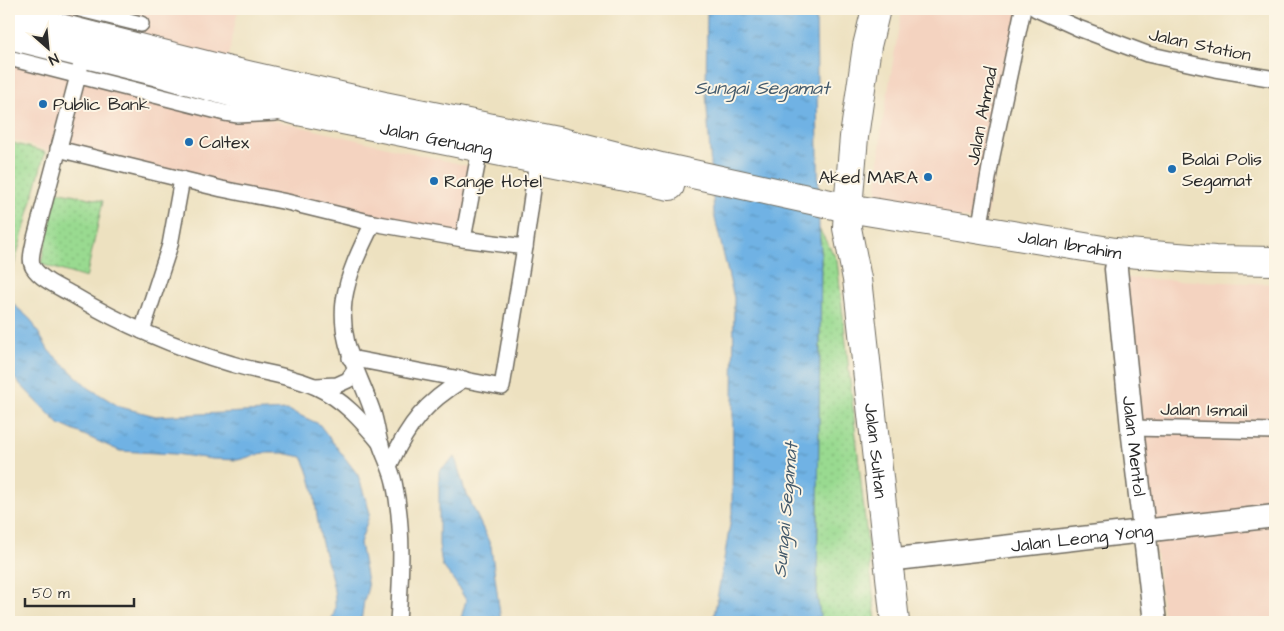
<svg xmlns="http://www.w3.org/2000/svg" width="1284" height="631" viewBox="0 0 1284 631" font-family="'Architects Daughter',sans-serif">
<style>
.built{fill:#f4d3c0}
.grass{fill:url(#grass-dots);stroke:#62825e}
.water{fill:url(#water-ripples);stroke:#4d6e88}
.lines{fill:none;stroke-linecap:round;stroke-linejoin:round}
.street-casing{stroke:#6f6b5f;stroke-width:18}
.secondary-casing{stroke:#6f6b5f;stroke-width:25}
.highway-casing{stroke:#6f6b5f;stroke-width:30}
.street{stroke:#fff;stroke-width:15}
.secondary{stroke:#fff;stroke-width:22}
.highway{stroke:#fff;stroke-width:28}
.poi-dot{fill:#1f6fb2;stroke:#fcf5e5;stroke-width:2}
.labels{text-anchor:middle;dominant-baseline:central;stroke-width:4;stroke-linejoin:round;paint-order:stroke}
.street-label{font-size:18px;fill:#2b2b2b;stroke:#fcf5e5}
.poi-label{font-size:18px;fill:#2b2b2b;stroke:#fcf5e5;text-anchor:start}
.water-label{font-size:19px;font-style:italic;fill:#435a6c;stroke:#fcf5e5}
</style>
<defs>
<pattern id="grass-dots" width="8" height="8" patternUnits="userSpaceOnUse" patternTransform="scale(1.25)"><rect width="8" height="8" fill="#99da90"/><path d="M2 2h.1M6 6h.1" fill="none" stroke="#84bb7c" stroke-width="1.8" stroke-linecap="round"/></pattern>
<pattern id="water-ripples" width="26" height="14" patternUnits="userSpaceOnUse" patternTransform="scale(1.25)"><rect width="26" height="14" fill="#6fb2e4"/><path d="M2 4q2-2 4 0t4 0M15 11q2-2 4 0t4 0" fill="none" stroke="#5b91b9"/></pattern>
</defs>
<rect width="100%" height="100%" fill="#fcf5e5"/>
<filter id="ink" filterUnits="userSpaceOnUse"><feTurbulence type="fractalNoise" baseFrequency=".02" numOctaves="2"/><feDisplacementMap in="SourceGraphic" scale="10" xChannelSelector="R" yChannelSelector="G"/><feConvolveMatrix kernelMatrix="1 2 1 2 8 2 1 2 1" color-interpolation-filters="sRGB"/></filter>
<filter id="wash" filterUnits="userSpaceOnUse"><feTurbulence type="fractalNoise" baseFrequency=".0096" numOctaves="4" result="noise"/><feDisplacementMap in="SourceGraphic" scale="20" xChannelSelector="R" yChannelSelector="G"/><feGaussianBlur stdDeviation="1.12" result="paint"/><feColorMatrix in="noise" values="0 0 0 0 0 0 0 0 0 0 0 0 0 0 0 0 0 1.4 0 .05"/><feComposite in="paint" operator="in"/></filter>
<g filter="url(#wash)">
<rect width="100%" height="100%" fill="#ede1c0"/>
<g class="built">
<polygon points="28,9 238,9 228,61"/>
<polygon points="902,9 1013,9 1027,12 985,222 876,204 881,132"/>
<polygon points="9,53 229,110 481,169 467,244 63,156 9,138"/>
<polygon points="1124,278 1275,284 1275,622 1164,622"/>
</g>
<g class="grass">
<polygon points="9,142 45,152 12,273 9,269"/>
<polygon points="57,191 103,201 86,278 41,264"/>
<polygon points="819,229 837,260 876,622 821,622 817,595 821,251"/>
</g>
<g class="water">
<polygon points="707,9 816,9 819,229 821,251 817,595 821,622 713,622 732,513 734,298 714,214 706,93"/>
<path d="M 9,300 L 31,320 L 49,351 L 89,388 L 120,407 L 156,416 L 288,410 L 319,424 L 358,475 L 370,513 L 360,543 L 368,587 L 364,601 L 361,622 L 331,622 C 333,616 336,609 335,603 C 335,584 328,566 323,547 C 314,515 318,488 302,457 L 283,453 L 263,453 L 238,460 L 212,459 L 175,454 L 120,451 L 59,424 L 14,378 L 9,369 Z"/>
<polygon points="455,457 464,488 491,546 501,622 460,622 466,600 455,582 442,565 439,545 439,471"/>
</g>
</g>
<g filter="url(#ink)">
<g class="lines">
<defs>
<g id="street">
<polyline points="80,9 141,24"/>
<polyline points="1036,9 1078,28 1147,54 1215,69 1275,79"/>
<path d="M 84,53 L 34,242 C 33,249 29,260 33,267 C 41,280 61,288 73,295 C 123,325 177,348 232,364 C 260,373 290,375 316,387 C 344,400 362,421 381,444"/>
<polyline points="9,58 225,113 238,115 276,113"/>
<polyline points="58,149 222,189 287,202 373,223 463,239 525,247"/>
<path d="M 373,223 C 361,247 348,273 344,301 C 339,344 359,372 372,410 C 376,421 377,432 380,443 C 384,456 391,468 394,482 C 404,528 401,576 398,622"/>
<polyline points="979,230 992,156 1023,9"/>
<polyline points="463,239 480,149"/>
<polyline points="142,331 170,245 182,179"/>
<polyline points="350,358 502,387 525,247 537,160"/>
<polyline points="316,386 337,385 348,380 355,370"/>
<polyline points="1132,428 1275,431"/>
<path d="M 390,464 C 409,423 425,403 464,379"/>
</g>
<g id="secondary">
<path id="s1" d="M 1116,269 L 1132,428 L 1155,622"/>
<path id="s2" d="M 888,560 L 1275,516"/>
</g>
<g id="highway">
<path id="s3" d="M 876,9 L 867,46 L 854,137 L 848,208 L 847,228 L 857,279 L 895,622"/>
<path id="s4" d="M 9,15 L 230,71 L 384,106 L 562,142 L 661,167 L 848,208 L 1115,252 L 1215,260 L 1275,261"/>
<path id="s5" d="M 9,35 L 158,72 L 298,111 L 670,186"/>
</g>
</defs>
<use href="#street" class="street-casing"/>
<use href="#secondary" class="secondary-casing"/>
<use href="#highway" class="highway-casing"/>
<use href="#street" class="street"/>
<use href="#secondary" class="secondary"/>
<use href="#highway" class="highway"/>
</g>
</g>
<g class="poi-dot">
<circle cx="43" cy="104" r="5"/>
<circle cx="189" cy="142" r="5"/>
<circle cx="1172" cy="169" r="5"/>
<circle cx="928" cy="177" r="5"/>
<circle cx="434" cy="181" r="5"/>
</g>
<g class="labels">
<g class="street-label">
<text transform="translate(1200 45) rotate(12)">Jalan Station</text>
<text transform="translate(982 116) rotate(-79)">Jalan Ahmad</text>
<text stroke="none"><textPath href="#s5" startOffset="440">Jalan Genuang</textPath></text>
<text stroke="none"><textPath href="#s4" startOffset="1086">Jalan Ibrahim</textPath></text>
<text transform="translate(1204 410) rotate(1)">Jalan Ismail</text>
<text stroke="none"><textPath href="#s1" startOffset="178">Jalan Mentol</textPath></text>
<text stroke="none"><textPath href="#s3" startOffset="446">Jalan Sultan</textPath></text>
<text stroke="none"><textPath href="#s2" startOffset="195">Jalan Leong Yong</textPath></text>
</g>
<g class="poi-label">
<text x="53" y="104">Public Bank</text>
<text x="199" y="142">Caltex</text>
<text x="1182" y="159">Balai Polis<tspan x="1182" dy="21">Segamat</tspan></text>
<text x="918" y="177" text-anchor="end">Aked MARA</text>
<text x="444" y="181">Range Hotel</text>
</g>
<g class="water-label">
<text x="762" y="88">Sungai Segamat</text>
<text transform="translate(786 510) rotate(-85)">Sungai Segamat</text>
</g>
</g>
<rect width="1284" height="631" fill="none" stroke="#fcf5e5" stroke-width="30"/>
<g transform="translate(48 48) rotate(153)" stroke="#fcf5e5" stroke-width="4" paint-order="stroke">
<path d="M0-4L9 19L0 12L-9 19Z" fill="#2b2b2b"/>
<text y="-8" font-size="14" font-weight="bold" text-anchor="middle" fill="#2b2b2b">N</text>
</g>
<path d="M25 598v8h109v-8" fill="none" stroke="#2b2b2b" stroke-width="2.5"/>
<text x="32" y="598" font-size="15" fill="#2b2b2b" stroke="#fcf5e5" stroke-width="4" paint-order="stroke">50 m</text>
</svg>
